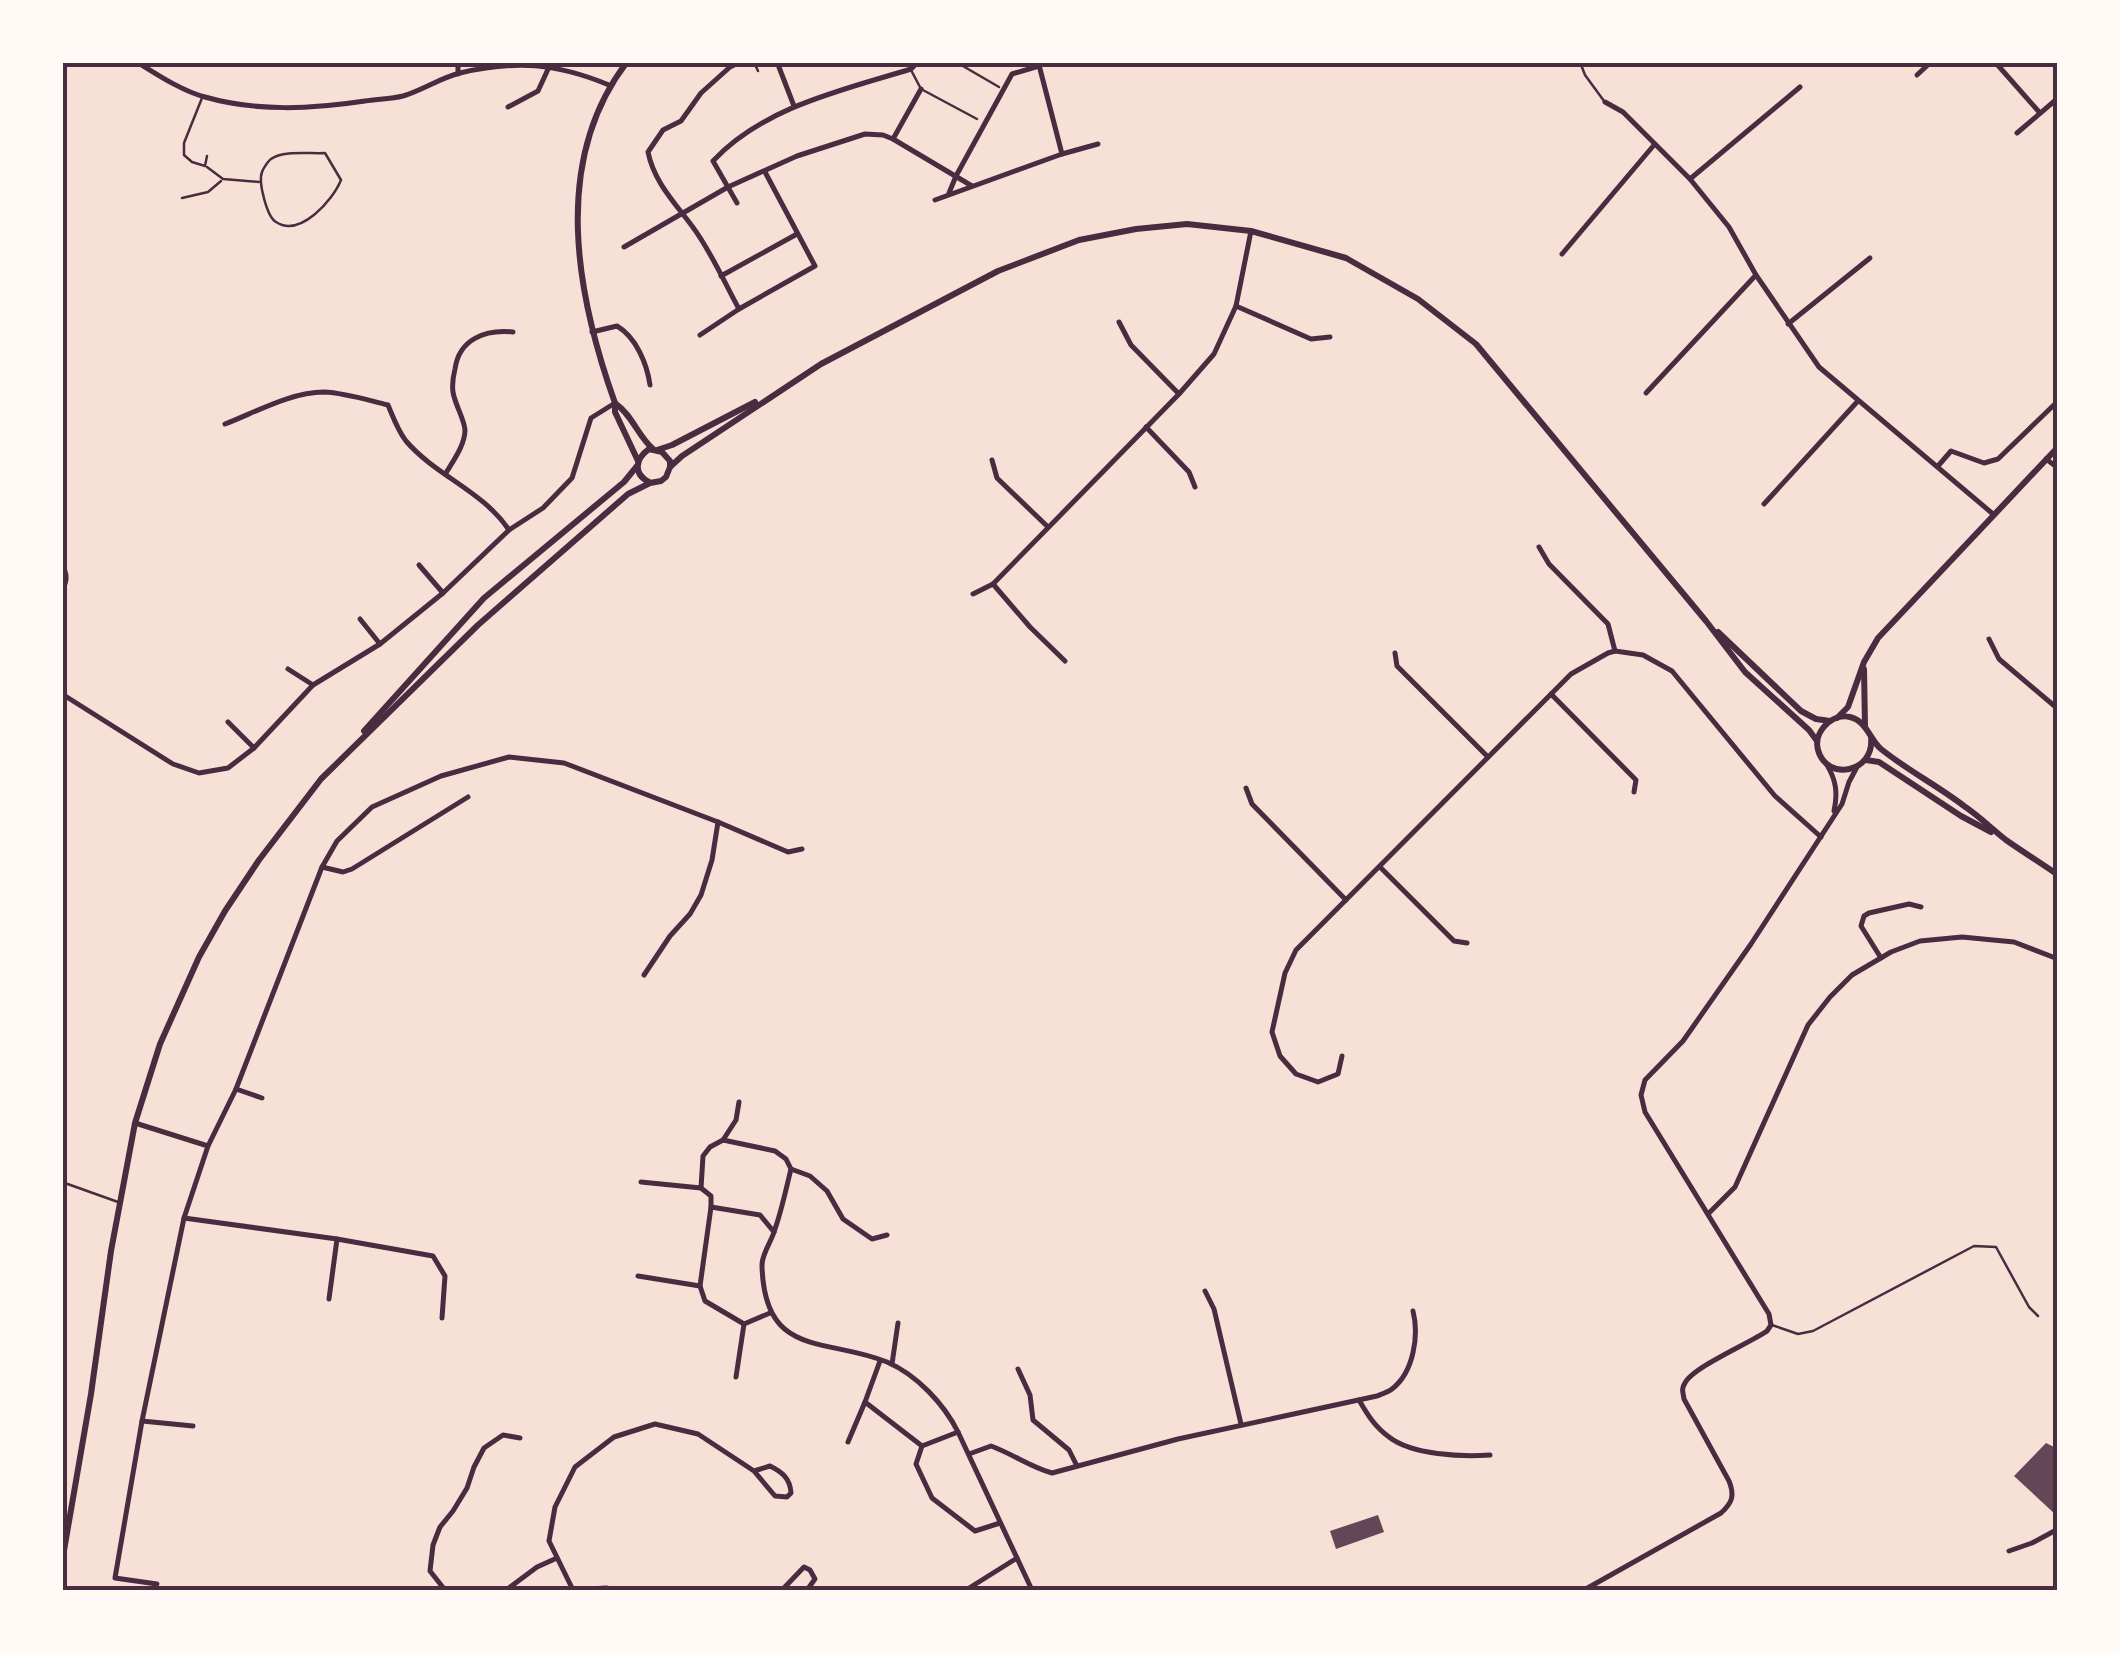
<svg xmlns="http://www.w3.org/2000/svg" width="2120" height="1653" viewBox="0 0 2120 1653" font-family="'Source Serif 4',serif">
<style>
.building{fill:#644757}
.lines{fill:none;stroke-linecap:round;stroke-linejoin:round}
.service{stroke:#4a2c40;stroke-width:2.5}
.minor{stroke:#4a2c40;stroke-width:5}
.tertiary{stroke:#4a2c40;stroke-width:6}
.secondary{stroke:#4a2c40;stroke-width:6}
.neatline{fill:none;stroke:#4a2c40;stroke-width:4}
</style>
<rect width="100%" height="100%" fill="#f7e1d7"/>
<g class="building">
<polygon points="2046,1443 2058,1449 2058,1513 2056,1515 2014,1476"/>
<polygon points="1378,1515 1384,1532 1336,1549 1330,1531"/>
</g>
<g class="lines">
<g class="service">
<polyline points="754,62 758,71"/>
<polyline points="956,62 999,87"/>
<polyline points="1580,62 1585,75 1604,101"/>
<polyline points="911,70 921,89 977,119"/>
<polyline points="202,98 184,143 184,155 192,162 205,166 207,156"/>
<path d="M 325,153 L 341,180 C 333,200 300,238 276,222 C 267,217 258,182 262,172 C 263,169 268,161 271,159 C 283,150 310,154 325,153 Z"/>
<polyline points="207,167 223,179 259,182"/>
<polyline points="182,198 208,192 221,181"/>
<path d="M 62,560 C 67,571 71,581 62,591"/>
<polyline points="62,1182 118,1202"/>
<polyline points="1772,1325 1798,1334 1813,1331 1974,1246 1996,1247 2029,1307 2038,1316"/>
</g>
<g class="minor">
<path d="M 137,62 C 158,75 182,91 205,97 C 257,112 312,109 365,101 C 377,99 391,99 403,96 C 423,90 440,78 460,73 C 516,60 556,63 609,85"/>
<polyline points="458,62 458,74"/>
<polyline points="777,62 794,106"/>
<polyline points="1995,62 2040,113"/>
<polyline points="1039,65 1062,154"/>
<polyline points="1917,75 1931,62"/>
<polyline points="921,89 893,139 972,186"/>
<polyline points="1605,102 1623,112 1690,179 1729,227 1756,275 1819,367 1993,514"/>
<polyline points="508,107 538,91 549,67"/>
<polyline points="2017,133 2058,98"/>
<polyline points="1690,179 1800,87"/>
<polyline points="949,193 956,176 1012,74 1039,66"/>
<polyline points="935,200 1062,154 1098,144"/>
<path d="M 737,203 L 713,161 C 763,107 843,90 911,69 L 918,62"/>
<polyline points="624,247 728,187 797,156 865,134 883,135 893,139"/>
<polyline points="1562,254 1654,145"/>
<polyline points="721,276 797,234"/>
<polyline points="1236,306 1311,339 1330,337"/>
<path d="M 739,309 C 724,282 711,251 692,226 C 675,203 654,182 648,152 L 663,130 L 681,121 L 701,93 L 730,67 L 740,62"/>
<polyline points="1119,322 1131,345 1179,394"/>
<polyline points="1788,324 1870,258"/>
<path d="M 592,332 L 617,326 C 636,337 647,364 650,385"/>
<polyline points="700,335 739,309 815,266 765,172"/>
<polyline points="1646,393 1756,275"/>
<path d="M 225,424 C 256,412 291,392 324,392 C 346,393 367,400 388,405 C 393,417 398,431 406,441 C 436,476 483,491 509,530"/>
<polyline points="1146,427 1189,472 1195,487"/>
<polyline points="2046,459 2058,468"/>
<polyline points="992,460 997,478 1048,527"/>
<polyline points="1938,466 1951,451 1984,463 1998,459 2058,401"/>
<path d="M 446,473 C 453,461 465,445 465,430 C 464,418 455,405 453,392 C 452,385 453,377 455,369 C 459,339 486,329 513,332"/>
<polyline points="1764,504 1857,402"/>
<polyline points="1539,547 1549,564 1608,624 1615,651"/>
<polyline points="419,565 443,593"/>
<polyline points="993,584 1030,627 1065,661"/>
<polyline points="973,594 993,584 1179,394 1214,354 1236,306 1251,231"/>
<polyline points="360,619 380,644"/>
<polyline points="1989,639 1999,659 2058,709"/>
<polyline points="1395,653 1397,666 1488,757"/>
<polyline points="288,669 313,685"/>
<polyline points="62,694 173,764 199,773 228,768 254,748 313,685 380,644 443,593 509,530 543,508 572,478 591,418 615,403"/>
<polyline points="1551,694 1636,780 1634,792"/>
<polyline points="228,722 254,748"/>
<path d="M 1827,765 C 1836,780 1838,793 1834,811"/>
<polyline points="1246,788 1252,804 1346,900"/>
<polyline points="322,867 343,872 352,869 468,797"/>
<polyline points="1380,867 1454,941 1467,943"/>
<polyline points="1881,958 1861,926 1864,916 1869,913 1909,904 1921,907"/>
<polyline points="644,975 670,936 690,914 701,895 712,860 718,822"/>
<polyline points="1342,1056 1338,1074 1318,1082 1296,1074 1280,1056 1272,1032 1285,973 1296,950 1571,674 1608,653 1615,651 1643,655 1672,671 1775,796 1821,837"/>
<polyline points="236,1089 262,1098"/>
<polyline points="135,1123 208,1146"/>
<polyline points="723,1140 736,1120 739,1102"/>
<path d="M 791,1169 C 786,1189 782,1209 775,1229 C 772,1241 762,1253 762,1265 C 764,1359 826,1337 887,1362 C 917,1375 944,1404 958,1432 L 1032,1590"/>
<polyline points="641,1182 701,1188 703,1156 710,1147 723,1140 775,1151 786,1159 791,1169 810,1176 827,1191 843,1219 872,1239 887,1235"/>
<polyline points="701,1188 711,1196 711,1207"/>
<polyline points="1708,1214 1735,1187 1808,1025 1830,997 1852,975 1891,952 1920,941 1962,937 2014,942 2058,959"/>
<polyline points="184,1218 337,1239 433,1256 445,1276 442,1318"/>
<polyline points="638,1276 700,1286"/>
<polyline points="1205,1291 1214,1309 1241,1424"/>
<polyline points="329,1299 337,1239"/>
<polyline points="770,1313 744,1324 705,1301 700,1286 711,1207 760,1215 774,1232"/>
<polyline points="880,1361 865,1402 922,1446"/>
<polyline points="892,1364 898,1323"/>
<polyline points="1018,1369 1030,1395 1033,1420 1069,1450 1077,1466"/>
<polyline points="736,1377 744,1324"/>
<path d="M 1359,1400 C 1367,1414 1375,1427 1389,1437 C 1412,1455 1462,1457 1490,1455"/>
<polyline points="142,1421 193,1426"/>
<polyline points="958,1432 922,1446 916,1464 932,1498 975,1531 1000,1523"/>
<polyline points="848,1442 865,1402"/>
<path d="M 969,1454 L 991,1446 C 1013,1454 1030,1467 1052,1473 L 1178,1439 L 1377,1396 C 1382,1394 1388,1392 1392,1389 C 1414,1372 1419,1335 1413,1311"/>
<polyline points="2009,1551 2032,1543 2058,1529"/>
<polyline points="157,1584 115,1578 142,1421 184,1218 208,1146 236,1089 322,867 337,841 372,807 441,776 509,757 564,763 718,822 788,852 802,849"/>
<polyline points="445,1590 430,1571 433,1545 440,1527 453,1511 467,1488 474,1467 484,1448 503,1435 520,1438"/>
<polyline points="506,1590 537,1567 557,1558"/>
<path d="M 573,1590 L 549,1541 L 555,1507 L 575,1467 L 614,1437 L 655,1424 L 698,1434 L 754,1471 L 775,1496 L 787,1497 L 791,1493 C 790,1478 782,1472 770,1466 L 754,1471"/>
<polyline points="573,1590 606,1588 616,1590"/>
<polyline points="782,1590 804,1567 810,1570 815,1579 807,1590"/>
<polyline points="966,1590 1017,1558"/>
<path d="M 1584,1590 L 1721,1513 C 1732,1503 1735,1496 1729,1481 L 1684,1399 C 1683,1392 1681,1389 1685,1383 C 1693,1367 1750,1343 1767,1331 L 1771,1325 L 1769,1314 L 1645,1112 L 1641,1095 L 1645,1080 L 1683,1041 L 1751,944 L 1842,804 L 1849,782 L 1857,767"/>
</g>
<g class="tertiary">
<path d="M 627,62 C 551,161 576,294 615,403 L 615,412 L 638,461"/>
<path d="M 616,404 C 632,415 638,436 653,449"/>
<polyline points="1864,669 1865,726"/>
<polyline points="1837,718 1848,707 1864,662 1878,638 2058,447"/>
</g>
<g class="secondary">
<polyline points="657,450 672,445 755,402"/>
<path d="M 649,482 C 633,474 635,459 649,449 L 662,452 L 670,461 L 670,467"/>
<polyline points="1718,632 1801,711 1816,719 1830,721"/>
<polyline points="364,731 484,598 624,482 637,466"/>
<path d="M 1871,737 C 1875,773 1827,782 1818,750 C 1813,732 1832,713 1850,717 C 1867,721 1870,740 1881,749 C 1907,770 1938,786 1964,806 C 1979,816 1992,829 2006,840 C 2023,852 2041,863 2058,875"/>
<polyline points="1866,760 1879,762 1961,816 1991,832"/>
<polyline points="62,1562 91,1394 111,1251 135,1123 160,1044 199,957 225,911 259,860 321,779 478,625 628,494 650,483 661,481 666,477 670,467 682,456 821,364 998,271 1079,240 1136,229 1187,224 1251,231 1346,258 1418,299 1476,344 1706,621 1745,672 1809,730 1817,741"/>
</g>
</g>
<rect width="2120" height="1653" fill="none" stroke="#fffaf5" stroke-width="130"/>
<rect x="65" y="65" width="1990" height="1523" class="neatline"/>
</svg>
